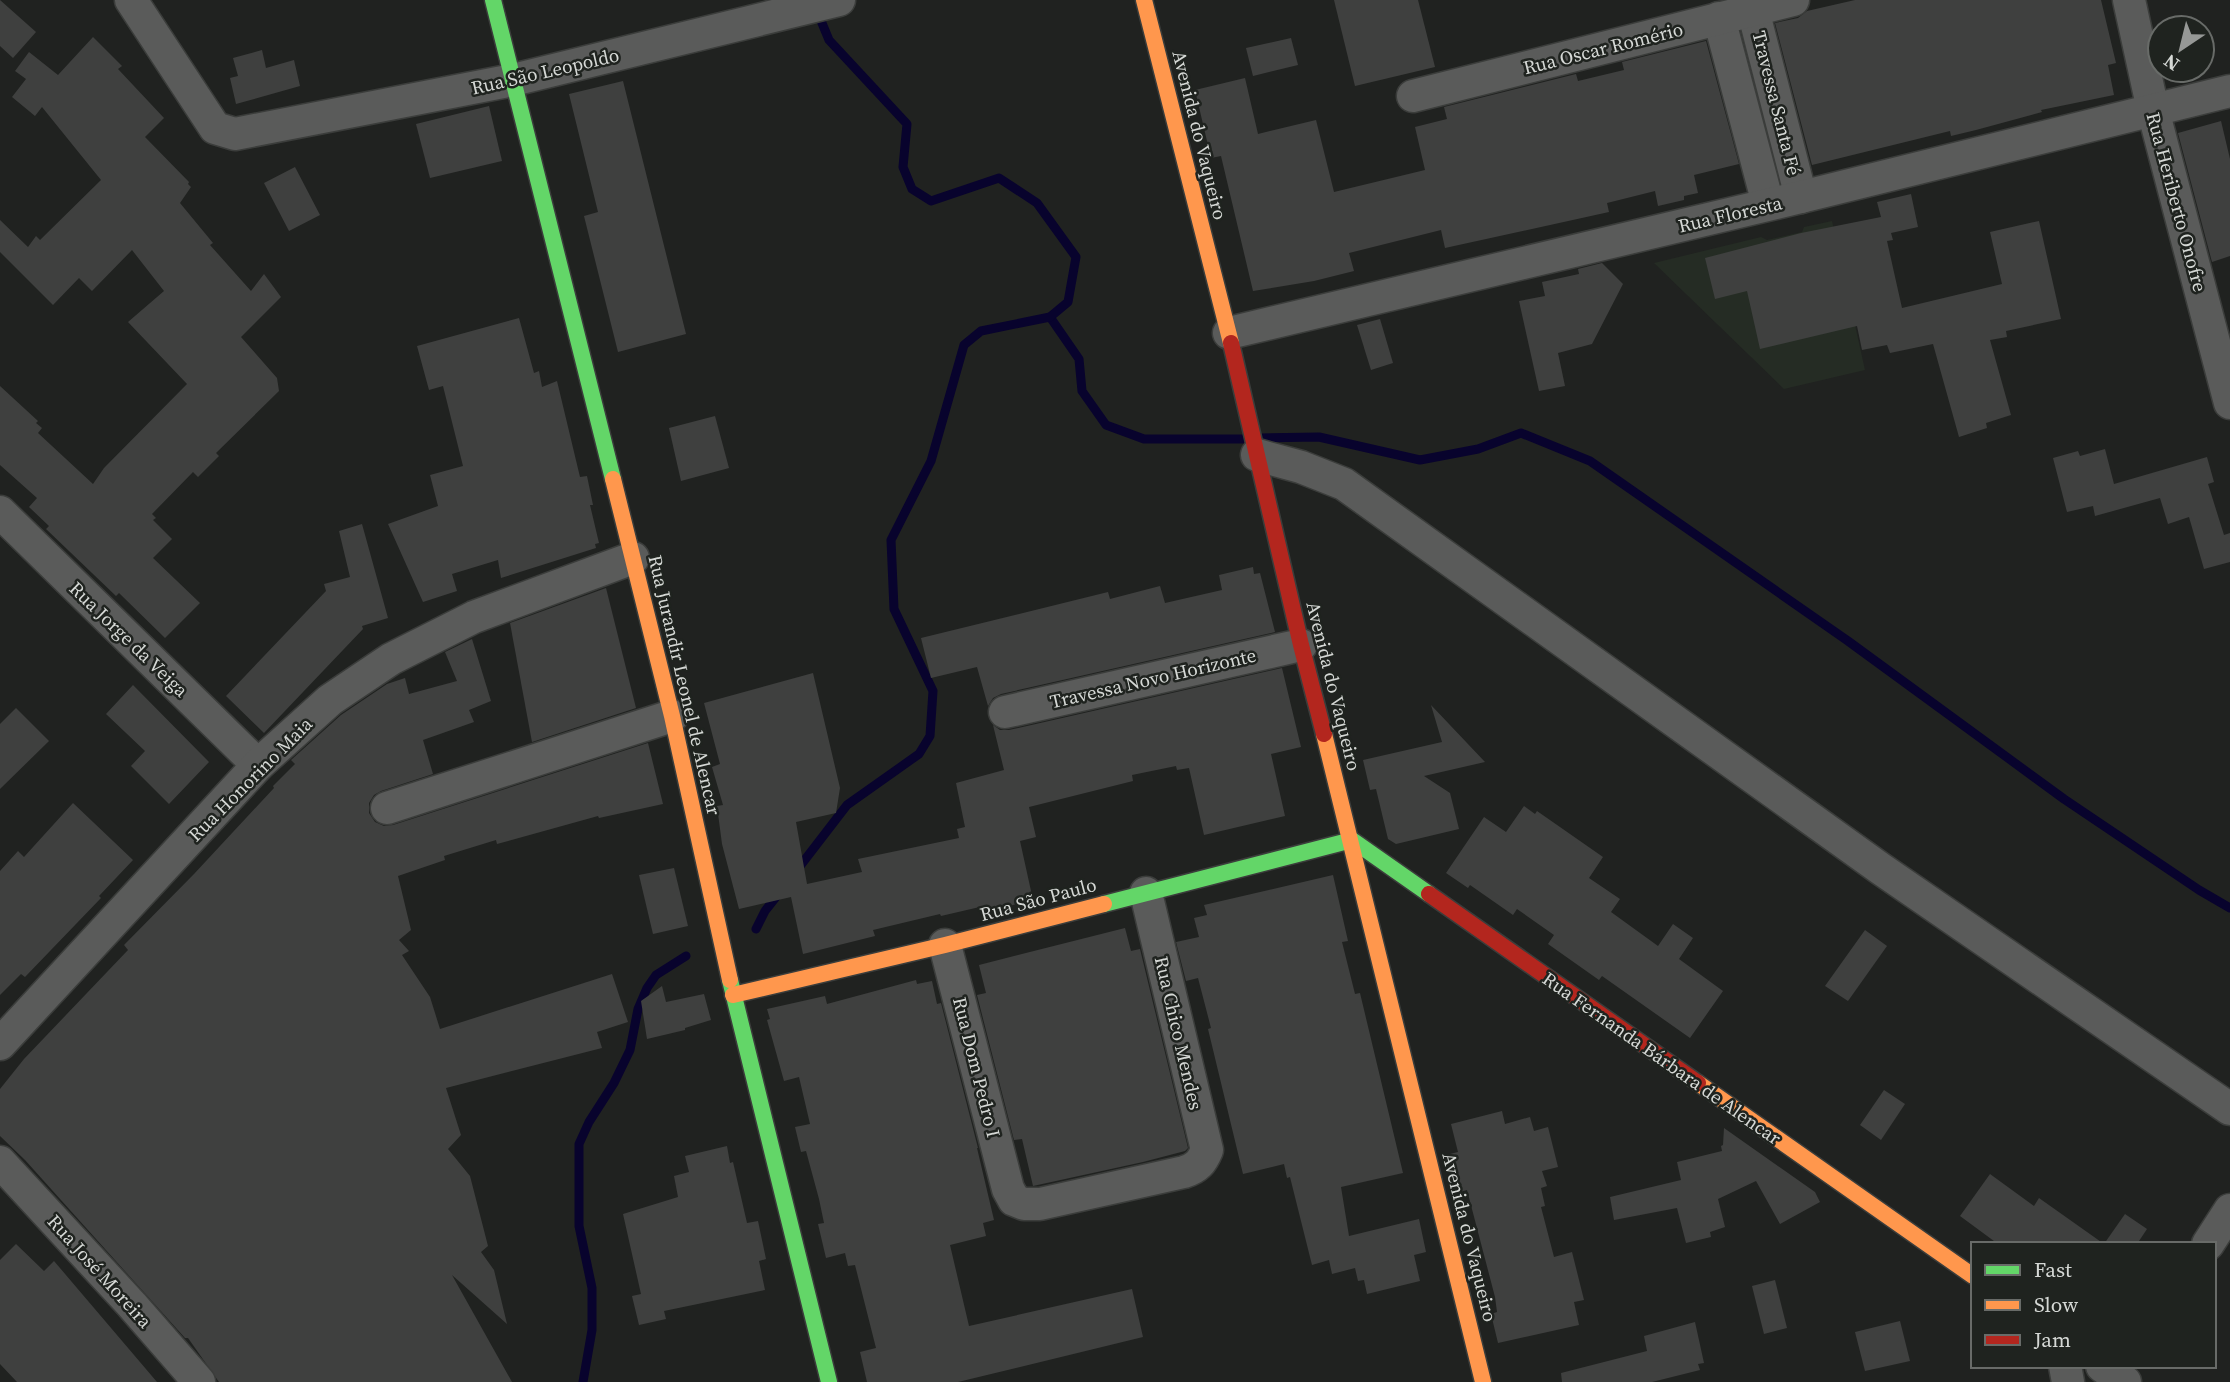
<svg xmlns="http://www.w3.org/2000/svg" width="2230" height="1382" viewBox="0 0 2230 1382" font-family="'Source Serif 4',serif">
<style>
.built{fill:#252c24}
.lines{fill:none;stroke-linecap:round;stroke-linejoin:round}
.stream{stroke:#08032d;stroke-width:9}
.building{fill:#3f403f}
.street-casing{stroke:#3b3d3b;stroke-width:35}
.fast-casing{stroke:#3b3d3b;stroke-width:19}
.slow-casing{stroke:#3b3d3b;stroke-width:19}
.jam-casing{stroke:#3b3d3b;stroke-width:19}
.street{stroke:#5a5b5a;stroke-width:32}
.fast{stroke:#63d668;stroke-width:16}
.slow{stroke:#ff974d;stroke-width:16}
.jam{stroke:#b3261e;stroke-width:16}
.labels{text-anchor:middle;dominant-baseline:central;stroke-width:5;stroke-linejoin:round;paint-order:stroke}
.street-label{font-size:19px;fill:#d5d8d5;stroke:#1f231f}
</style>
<rect width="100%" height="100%" fill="#202220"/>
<polygon class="built" points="1832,221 1865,370 1784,389 1654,263 1761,237 1767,240 1802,232 1804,227"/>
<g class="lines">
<g class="stream">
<polyline points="1050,317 1079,359 1082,391 1106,425 1144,439 1244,439"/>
<polyline points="1261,438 1319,437 1420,460 1478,449 1521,433 1590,461 1848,641 2064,799 2199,890 2230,908"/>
<polyline points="797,870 847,805 919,754 930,736 933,691 894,609 891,540 931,461 964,345 981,331 1050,317 1068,302 1076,257 1037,203 999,178 931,201 912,189 903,167 907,124 829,40 817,11"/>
<polyline points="756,929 765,911 780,892"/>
<polyline points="583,1382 592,1330 592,1288 579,1226 579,1144 589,1122 614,1083 630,1050 638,1009 647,988 656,975 686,956"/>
</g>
</g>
<g class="building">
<polygon points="0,0 36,32 13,58 0,46"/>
<polygon points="1334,0 1418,0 1435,67 1355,86"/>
<polygon points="1855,0 2101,0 2116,63 2108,65 2114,95 2041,110 2042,112 1976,130 1951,136 1950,131 1812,165 1775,23 1798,18 1807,11"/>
<polygon points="93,37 122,66 118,69 164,118 145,137 189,182 188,184 191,187 180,203 213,243 210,245 251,291 264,274 281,297 241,337 277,378 279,391 216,453 219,456 198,477 193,472 152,514 156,518 153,520 172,539 153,558 200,603 165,638 119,593 116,596 46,529 49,526 29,507 37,498 0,465 0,386 38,421 36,423 42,428 38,433 93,484 104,468 187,384 128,322 164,291 132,250 92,291 79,278 53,305 0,252 0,220 28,247 36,236 40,240 101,180 42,107 35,116 12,97 26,79 15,71 29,52 58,75"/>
<polygon points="1291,38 1298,65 1253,76 1246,48"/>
<polygon points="1706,41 1739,164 1694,175 1698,193 1684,196 1684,200 1658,206 1655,191 1607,203 1609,212 1445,248 1441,230 1349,253 1354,271 1314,281 1253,291 1221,156 1211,158 1195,90 1245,78 1258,134 1316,120 1334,192 1425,170 1415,127 1447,119 1444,107 1576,74 1578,81 1624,70 1622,62"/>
<polygon points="262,50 266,68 294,60 300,86 236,104 230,78 238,76 233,58"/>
<polygon points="623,81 686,334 618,352 584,216 598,212 569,94"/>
<polygon points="489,106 502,161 430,178 416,124"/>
<polygon points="2221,121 2230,159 2230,256 2212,262 2178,133"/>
<polygon points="295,167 320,215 289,231 264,183"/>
<polygon points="1911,194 1918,227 1891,233 1893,240 1887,241 1902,308 2002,284 1990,232 2039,221 2061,319 2006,331 2007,337 1990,340 2011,415 1986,423 1987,428 1959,437 1933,344 1890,353 1887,345 1862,350 1857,326 1760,349 1747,291 1715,299 1705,258 1801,233 1881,217 1877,202"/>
<polygon points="1602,263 1623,284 1592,344 1558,353 1565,386 1539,391 1519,301 1545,296 1542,282 1579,274 1578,269"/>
<polygon points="519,318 534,373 539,371 542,387 557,381 580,477 587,476 593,505 590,505 599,543 595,544 596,548 501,578 498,560 452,574 457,591 423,602 388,524 438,506 430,475 463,466 443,386 429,390 417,346"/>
<polygon points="1380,319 1393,363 1371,370 1357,325"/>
<polygon points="715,416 729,468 681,481 669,428"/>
<polygon points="2105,449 2114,484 2207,457 2214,482 2208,484 2224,535 2230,533 2230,562 2204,569 2189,517 2168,524 2160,498 2095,516 2093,506 2067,512 2053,458 2078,451 2080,456"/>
<polygon points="362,524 388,618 362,626 363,629 264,733 226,696 326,591 324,584 350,577 339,531"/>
<polygon points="1253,567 1254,574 1260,573 1275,632 1001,694 993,698 988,706 977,667 931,678 921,638 1108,592 1110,599 1160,586 1165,603 1222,590 1219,575"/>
<polygon points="606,588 636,708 532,742 510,623"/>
<polygon points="472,639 491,701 469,710 474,722 423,740 433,774 381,791 374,795 369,803 369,813 375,822 384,826 393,825 648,743 663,804 599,818 598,816 497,844 496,840 444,856 445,860 398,876 411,930 399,940 409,951 402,955 430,997 440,1029 612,974 628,1022 597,1032 602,1048 446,1088 461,1135 448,1149 470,1176 488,1246 481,1252 494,1270 507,1324 452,1275 512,1382 219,1382 188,1338 185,1338 25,1160 0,1136 0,1089 24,1059 128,950 124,945 194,874 274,788 273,786 295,764 291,760 341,715 387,684 405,678 409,694 457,681 445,652"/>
<polygon points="1282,668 1301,747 1271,754 1285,816 1204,835 1189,768 1177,770 1176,766 1132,775 1133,781 1029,807 1036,837 1020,841 1033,900 985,912 984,906 941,916 940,914 873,930 875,936 803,954 791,897 739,909 722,844 717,806 723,805 712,767 720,764 704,703 813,673 840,788 836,813 796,822 807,884 862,872 858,859 959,838 957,829 965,827 956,783 1004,770 993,725 1000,730 1009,730"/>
<polygon points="133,685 209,762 169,804 131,766 145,751 106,714"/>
<polygon points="1431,705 1485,762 1424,776 1450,793 1459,829 1396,844 1388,839 1376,789 1370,790 1363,760 1442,742"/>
<polygon points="16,708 49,741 0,789 0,724"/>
<polygon points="73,803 133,860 99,896 101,898 25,977 21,974 0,995 0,871 18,851 24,857"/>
<polygon points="1524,806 1535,814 1537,811 1603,857 1589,878 1620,899 1611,912 1658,946 1673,924 1693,938 1679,959 1723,991 1690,1038 1602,976 1599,980 1548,944 1554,935 1517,909 1513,915 1470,885 1468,888 1446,873 1484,817 1506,832"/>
<polygon points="674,868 688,926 653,934 639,875"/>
<polygon points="1333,875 1348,941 1342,942 1355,994 1360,993 1403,1173 1341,1187 1349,1236 1419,1219 1426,1252 1414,1255 1420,1281 1367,1294 1364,1280 1358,1281 1355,1268 1332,1274 1329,1260 1312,1265 1290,1177 1287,1178 1284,1164 1243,1174 1208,1029 1211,1028 1198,978 1186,981 1176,942 1199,937 1194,918 1207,915 1204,905"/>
<polygon points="1125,928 1131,951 1140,949 1188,1148 1185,1151 1143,1162 1033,1186 1022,1139 1014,1140 977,995 986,993 979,965"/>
<polygon points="1865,930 1887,946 1848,1001 1825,986"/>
<polygon points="916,980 917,984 932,981 937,1004 941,1003 978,1148 977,1148 994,1220 983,1223 986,1236 950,1245 969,1326 1132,1289 1143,1337 958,1382 867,1382 860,1352 876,1348 855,1265 848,1266 845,1253 826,1258 818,1224 824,1223 819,1199 806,1151 801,1152 795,1127 810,1124 799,1077 784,1081 767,1020 770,1019 767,1009 825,996 827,1004"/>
<polygon points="662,986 666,1002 704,994 711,1020 685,1028 685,1030 647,1039 641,1001"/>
<polygon points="1884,1090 1905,1104 1881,1140 1860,1125"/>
<polygon points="1502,1111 1505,1124 1530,1117 1534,1131 1548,1127 1558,1167 1542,1171 1547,1186 1541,1188 1545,1206 1541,1207 1554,1257 1572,1252 1584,1300 1574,1302 1579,1325 1498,1343 1491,1314 1497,1312 1495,1297 1467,1190 1460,1192 1450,1154 1458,1152 1451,1124"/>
<polygon points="1724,1128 1815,1192 1820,1202 1780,1224 1756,1181 1718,1199 1725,1227 1710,1232 1711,1237 1686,1243 1677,1208 1614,1220 1610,1197 1681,1180 1677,1162 1722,1151 1721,1146 1723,1145"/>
<polygon points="727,1146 730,1163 733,1162 747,1223 758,1221 766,1259 759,1261 765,1290 664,1311 666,1319 639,1325 632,1296 641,1294 623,1214 678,1197 674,1176 689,1172 685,1156"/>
<polygon points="1990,1174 2034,1206 2039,1198 2104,1244 1998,1244 1960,1216"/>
<polygon points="2125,1214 2147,1229 2137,1244 2104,1244"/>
<polygon points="16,1244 44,1271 54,1261 157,1382 17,1382 0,1364 0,1260"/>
<polygon points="1775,1280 1787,1328 1764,1334 1752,1286"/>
<polygon points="1900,1321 1910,1361 1865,1371 1855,1332"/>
<polygon points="1695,1322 1704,1363 1698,1364 1700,1370 1652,1382 1562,1382 1561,1373 1647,1351 1644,1336"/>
</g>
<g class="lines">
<defs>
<g id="street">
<polyline points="131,0 215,128 235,134 513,80 839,0"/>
<polyline points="2129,0 2153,110 2230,403"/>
<polyline points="1753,10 1801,197"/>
<polyline points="1719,18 1768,204"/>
<polyline points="1413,96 1793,0"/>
<polyline points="1229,333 1801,197 2230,91"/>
<polyline points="1257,455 1301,467 1344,484 1881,869 2230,1109"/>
<polyline points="0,512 258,765"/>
<polyline points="1005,712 1301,645"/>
<polyline points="387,808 672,716"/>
<path d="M 945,945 L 1008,1189 L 1014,1200 L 1024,1204 L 1040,1204 L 1184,1172 C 1197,1168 1202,1162 1207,1150 L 1146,893"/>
<polyline points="0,1044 258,765 330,700 391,659 474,617 633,558"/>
<polyline points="0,1162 132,1305 199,1382"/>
<polyline points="2208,1244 2230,1210"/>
<polyline points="2065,1366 2068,1382"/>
<polyline points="2102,1366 2125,1382"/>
</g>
<g id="fast">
<polyline points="493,0 613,479"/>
<polyline points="1104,904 1352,840 1429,894"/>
<polyline points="730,980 829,1382"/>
</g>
<g id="slow">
<polyline points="1144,0 1231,343"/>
<polyline points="613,479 672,716 730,980"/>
<polyline points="1324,734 1483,1382"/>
<polyline points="733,995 945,945 1104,904"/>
<polyline points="1698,1083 1973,1276"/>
</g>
<g id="jam">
<polyline points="1231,343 1301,645 1324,734"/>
<polyline points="1429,894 1698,1083"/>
</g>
</defs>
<use href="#street" class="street-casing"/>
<use href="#fast" class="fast-casing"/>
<use href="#slow" class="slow-casing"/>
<use href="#jam" class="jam-casing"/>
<use href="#street" class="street"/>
<use href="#fast" class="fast"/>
<use href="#slow" class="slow"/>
<use href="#jam" class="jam"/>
</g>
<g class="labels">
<g class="street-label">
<text transform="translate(1603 48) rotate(-14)">Rua Oscar Romério</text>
<text transform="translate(545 71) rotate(-13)">Rua São Leopoldo</text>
<text transform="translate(1777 103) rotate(76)">Travessa Santa Fé</text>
<text transform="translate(1200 135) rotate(76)">Avenida do Vaqueiro</text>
<text transform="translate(2177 202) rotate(75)">Rua Heriberto Onofre</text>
<text transform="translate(1730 214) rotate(-13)">Rua Floresta</text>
<text transform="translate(129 639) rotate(44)">Rua Jorge da Veiga</text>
<text transform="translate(1153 678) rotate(-13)">Travessa Novo Horizonte</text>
<text transform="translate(685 685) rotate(77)">Rua Jurandir Leonel de Alencar</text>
<text transform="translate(1334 686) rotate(76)">Avenida do Vaqueiro</text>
<text transform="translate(250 779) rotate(-45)">Rua Honorino Maia</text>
<text transform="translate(1038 899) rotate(-15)">Rua São Paulo</text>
<text transform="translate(1179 1033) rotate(77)">Rua Chico Mendes</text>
<text transform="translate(1662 1058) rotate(35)">Rua Fernanda Bárbara de Alencar</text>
<text transform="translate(977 1067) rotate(76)">Rua Dom Pedro I</text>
<text transform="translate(1470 1237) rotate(76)">Avenida do Vaqueiro</text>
<text transform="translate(100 1271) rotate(48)">Rua José Moreira</text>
</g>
</g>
<rect x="1971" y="1242" width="245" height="126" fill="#1f231f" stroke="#686b68" stroke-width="2"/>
<rect x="1985" y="1265" width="35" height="10" fill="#63d668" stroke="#686b68" stroke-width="2"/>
<text x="2034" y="1277" font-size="21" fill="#d5d8d5">Fast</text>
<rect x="1985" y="1300" width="35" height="10" fill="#ff974d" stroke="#686b68" stroke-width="2"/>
<text x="2034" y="1312" font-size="21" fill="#d5d8d5">Slow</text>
<rect x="1985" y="1335" width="35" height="10" fill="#b3261e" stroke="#686b68" stroke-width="2"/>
<text x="2034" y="1347" font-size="21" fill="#d5d8d5">Jam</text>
<g transform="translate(2181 49) rotate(215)"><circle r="33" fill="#1f231f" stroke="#686b68" stroke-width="2"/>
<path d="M0-5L12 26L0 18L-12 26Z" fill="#969896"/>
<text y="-10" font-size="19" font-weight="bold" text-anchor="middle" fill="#d5d8d5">N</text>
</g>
</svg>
